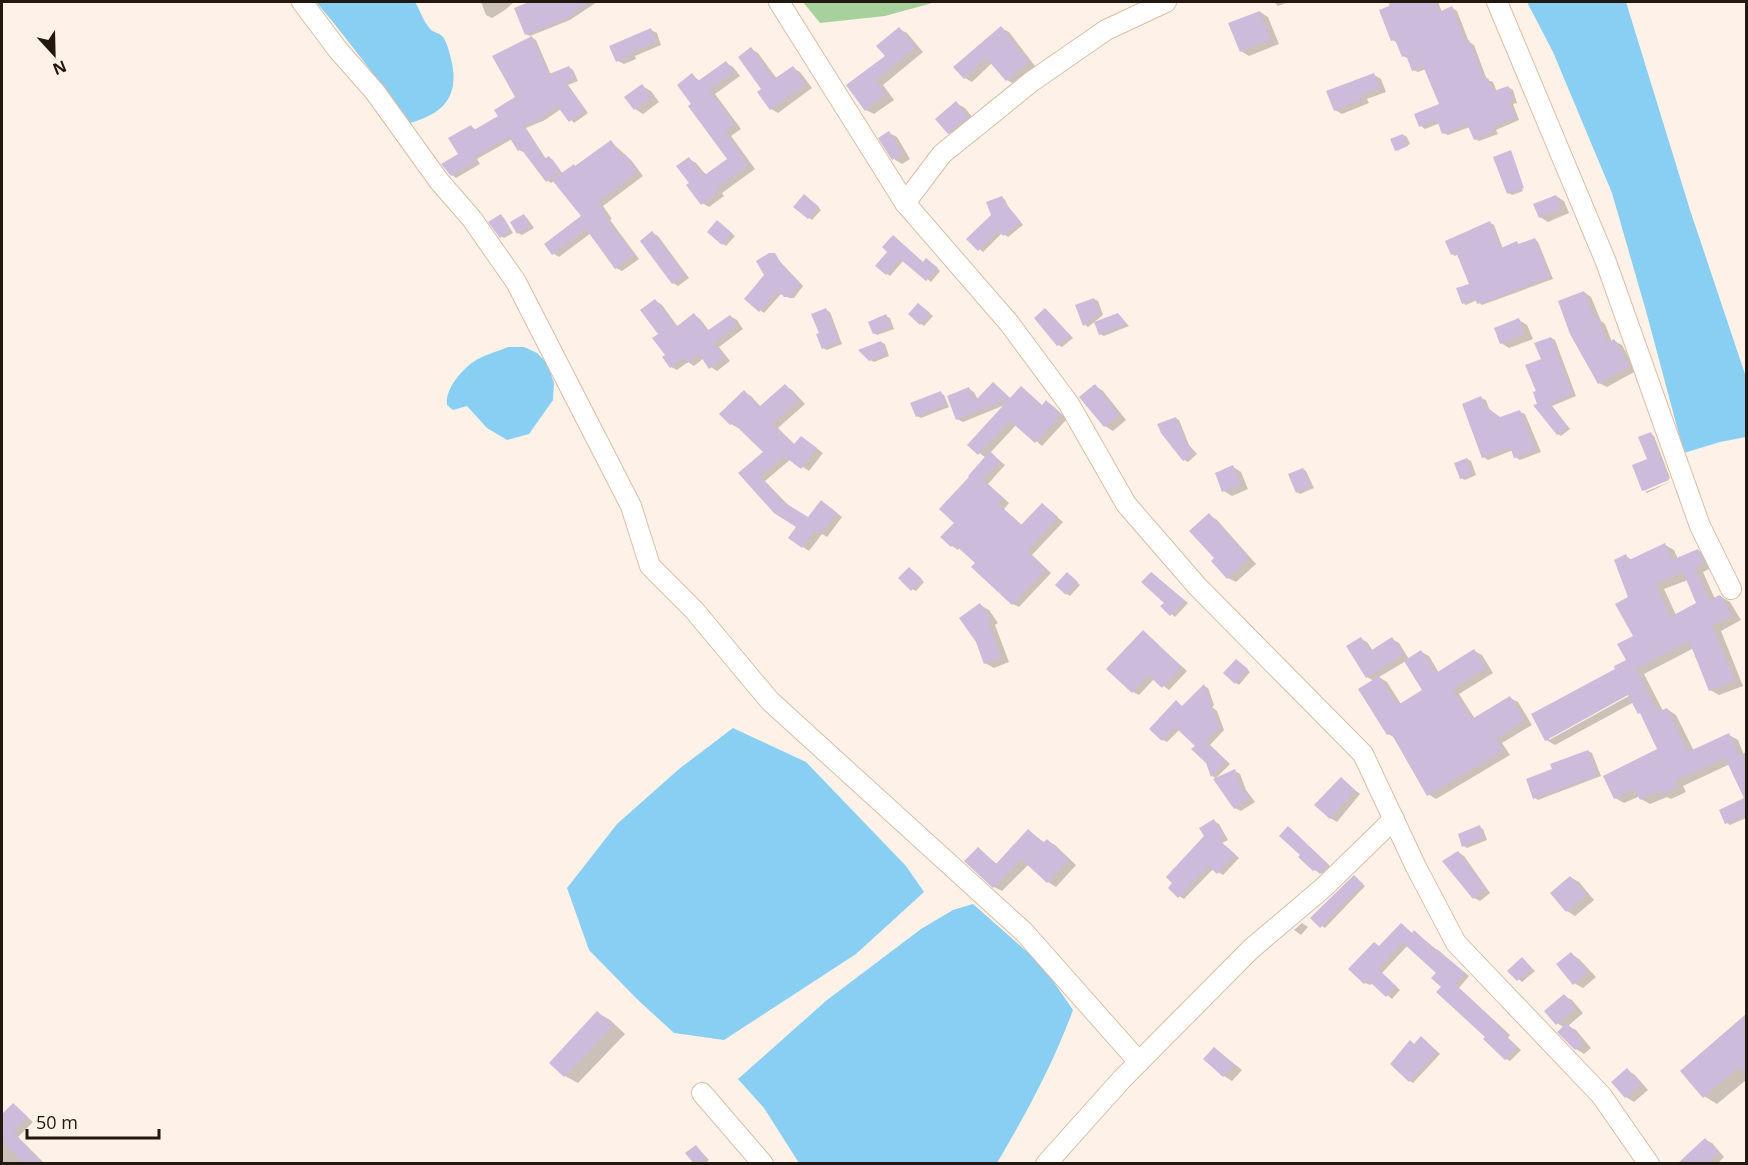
<svg xmlns="http://www.w3.org/2000/svg" width="1748" height="1165" viewBox="0 0 1748 1165" font-family="'Open Sans',sans-serif">
<style>
.green{fill:#a7d19c}
.water{fill:#89cef3}
.shadow{fill:#0003;fill-rule:evenodd}
.building{fill:#ccbbda;fill-rule:evenodd}
.lines{fill:none;stroke-linecap:round;stroke-linejoin:round}
.minor-casing{stroke:#dbbea6;stroke-width:22}
.minor{stroke:#fff;stroke-width:20}
</style>
<rect width="100%" height="100%" fill="#fef2e8"/>
<polygon class="green" points="803,2 936,2 885,16 820,23"/>
<g class="water">
<path d="M 316,2 L 415,2 C 420,10 424,23 431,30 C 435,33 440,33 443,37 C 448,44 450,55 452,63 C 459,98 442,114 410,123 C 394,110 386,92 374,75 C 355,50 336,25 316,2 Z"/>
<polygon points="1527,2 1626,2 1690,210 1746,377 1746,437 1720,442 1684,453 1646,311 1612,193 1553,52"/>
<path d="M 508,347 L 524,347 L 537,353 L 547,363 L 554,383 L 553,400 L 529,434 L 507,440 L 487,428 L 467,406 L 453,410 L 447,405 C 445,389 461,371 473,362 C 483,355 497,352 508,347 Z"/>
<polygon points="733,728 806,762 906,866 924,892 856,954 724,1040 674,1033 638,1000 589,950 567,888 617,824 679,769"/>
<path d="M 973,904 L 1042,965 L 1073,1010 C 1053,1064 1026,1114 997,1163 L 799,1163 L 764,1108 L 738,1079 L 827,1000 L 921,929 L 953,910 Z"/>
</g>
<g class="shadow">
<polygon points="481,2 514,2 505,10 492,18 486,15"/>
<polygon points="532,2 597,2 570,20 530,36 536,40 551,75 569,67 573,70 578,81 568,85 588,113 574,123 561,109 545,120 526,128 546,159 549,157 553,160 563,174 576,167 611,142 631,160 643,176 603,206 612,219 610,220 639,259 622,271 616,268 591,233 559,257 553,253 583,217 555,180 551,183 547,180 525,151 523,152 519,150 512,139 477,159 480,164 456,178 452,175 471,126 476,130 500,116 517,97 532,37 526,34 516,8"/>
<polygon points="1274,2 1289,2 1278,6"/>
<polygon points="1389,2 1438,2 1442,12 1452,8 1457,11 1469,42 1474,45 1487,80 1493,82 1497,92 1508,87 1513,90 1517,103 1513,104 1519,120 1496,130 1498,134 1479,141 1475,139 1470,127 1448,135 1443,133 1440,123 1425,129 1421,126 1441,105 1426,69 1418,72 1413,70 1409,59 1403,56 1397,43 1393,40"/>
<polygon points="1260,12 1268,17 1279,44 1249,56 1241,51"/>
<polygon points="1001,28 1009,32 1035,66 1014,84 1007,80 992,63 972,82 965,78"/>
<polygon points="899,29 907,33 923,52 883,85 894,100 874,114 866,110 848,86 887,56"/>
<polygon points="651,30 657,33 661,45 635,56 636,59 624,64 618,61"/>
<polygon points="751,49 758,53 777,79 793,68 800,72 812,88 778,113 771,109"/>
<polygon points="726,63 733,67 740,76 715,94 741,129 731,136 755,169 722,193 724,196 709,207 702,203 691,184 689,159 696,163 707,176 730,159 693,104 692,75 700,81"/>
<polygon points="1374,75 1381,79 1386,92 1367,99 1369,103 1342,114 1335,110"/>
<polygon points="642,86 651,91 659,102 643,114 635,109"/>
<polygon points="956,103 965,108 976,122 957,137 949,133"/>
<polygon points="889,133 897,137 910,159 902,164 894,159 880,138"/>
<polygon points="1403,135 1407,137 1410,144 1397,151 1392,140"/>
<polygon points="1510,153 1523,191 1512,195 1509,193"/>
<polygon points="1556,196 1564,201 1569,213 1548,222 1540,217"/>
<polygon points="1002,197 1005,200 1008,206 1023,225 1008,237 1002,233 983,252 969,239 993,215"/>
<polygon points="808,198 821,210 812,220 809,218"/>
<polygon points="501,216 504,218 513,233 504,238 501,236"/>
<polygon points="524,216 527,218 534,228 522,235 518,233"/>
<polygon points="1490,223 1494,225 1503,249 1517,243 1520,245 1535,239 1538,242 1553,279 1482,305 1477,300 1466,305 1463,303 1471,284 1459,254 1455,256 1452,254"/>
<polygon points="721,224 735,236 726,246 723,244"/>
<polygon points="653,233 658,236 689,278 678,286 673,283 642,241"/>
<polygon points="889,252 924,263 930,262 940,271 931,282 904,260 890,276 887,274"/>
<polygon points="774,255 803,286 794,298 789,298 782,293 764,313 746,299 766,275"/>
<polygon points="1584,292 1591,297 1601,321 1605,324 1612,342 1614,341 1622,345 1636,371 1607,387 1599,383"/>
<polygon points="1094,299 1098,301 1103,315 1088,327 1085,325"/>
<polygon points="656,301 662,305 678,327 694,315 700,319 710,332 730,316 737,320 743,329 719,347 730,361 717,371 711,367 704,358 694,366 688,362 677,370 671,367 660,334"/>
<polygon points="919,305 933,316 924,326 921,324"/>
<polygon points="826,310 830,312 842,344 827,350 823,348 821,334"/>
<polygon points="1048,312 1073,338 1062,347 1058,345"/>
<polygon points="1118,315 1129,326 1104,336 1100,334"/>
<polygon points="886,316 890,318 894,329 877,335 874,333"/>
<polygon points="1519,320 1527,325 1533,339 1509,348 1501,343"/>
<polygon points="1551,338 1555,340 1576,396 1552,406 1570,429 1561,436 1558,434 1539,405 1538,392 1543,360"/>
<polygon points="881,342 885,344 889,356 874,362 870,360"/>
<polygon points="785,386 792,390 805,404 778,428 795,445 808,442 823,453 809,471 791,459 765,481 789,506 809,519 828,506 842,517 827,537 822,534 809,551 803,547 798,527 740,473 765,452 739,427 738,428 731,424 721,414 744,392 751,396 761,407"/>
<polygon points="1095,386 1103,391 1126,420 1113,431 1105,426"/>
<polygon points="998,387 1011,399 1021,388 1043,406 1047,402 1053,406 1067,419 1042,446 1017,424 990,453 1005,465 988,484 1009,503 1004,509 1023,526 1043,505 1063,522 1032,555 1051,573 1019,607 1013,604 977,563 960,547 958,550 952,546 956,522 986,458 969,445 1007,404 963,422 957,419 969,389 974,392 978,400"/>
<polygon points="940,393 944,395 949,407 921,418 917,416"/>
<polygon points="1481,398 1486,400 1490,411 1501,419 1520,412 1525,414 1541,452 1520,460 1515,457 1513,450 1488,460 1483,457"/>
<polygon points="1175,418 1179,420 1189,445 1197,454 1188,462 1184,460"/>
<polygon points="1651,434 1654,436 1670,478 1644,491"/>
<polygon points="1467,459 1471,461 1476,475 1465,480 1461,478"/>
<polygon points="1233,467 1241,472 1248,489 1232,496 1224,491"/>
<polygon points="1303,469 1306,471 1314,488 1300,494 1297,492"/>
<polygon points="1672,481 1647,493 1645,492"/>
<polygon points="1209,515 1217,520 1256,564 1236,582 1228,578 1216,558"/>
<path d="M 1665,545 L 1674,550 L 1678,559 L 1698,550 L 1707,556 L 1713,567 L 1703,572 L 1715,599 L 1720,596 L 1730,602 L 1741,620 L 1721,631 L 1743,686 L 1719,695 L 1710,690 L 1694,648 L 1644,674 L 1663,711 L 1667,709 L 1676,715 L 1694,751 L 1729,735 L 1738,740 L 1744,755 L 1746,754 L 1746,806 L 1743,798 L 1745,797 L 1730,764 L 1683,786 L 1686,792 L 1671,799 L 1667,797 L 1650,804 L 1641,799 L 1640,796 L 1624,803 L 1615,798 L 1659,750 L 1642,714 L 1640,713 L 1634,702 L 1555,745 L 1546,740 L 1628,660 L 1635,637 L 1626,556 L 1632,560 ZM 1688,580 L 1698,604 L 1676,615 L 1664,589 ZM 1634,690 L 1636,692 L 1549,740 L 1549,737 Z"/>
<polygon points="912,571 924,582 916,591 912,589"/>
<polygon points="1152,573 1188,603 1175,617 1162,606 1166,602"/>
<polygon points="1070,576 1080,585 1070,596 1067,594"/>
<polygon points="980,605 989,610 998,623 995,625 1009,662 994,668 985,663"/>
<polygon points="1143,632 1187,671 1169,690 1154,679 1139,695 1133,692"/>
<path d="M 1361,639 L 1367,642 L 1373,651 L 1392,639 L 1399,643 L 1409,659 L 1421,652 L 1429,656 L 1439,673 L 1474,651 L 1482,655 L 1493,673 L 1459,694 L 1475,719 L 1510,698 L 1518,702 L 1532,725 L 1502,743 L 1510,755 L 1436,799 L 1428,794 L 1395,738 L 1388,734 L 1374,681 L 1367,677 L 1348,647 ZM 1406,661 L 1424,690 L 1401,704 L 1387,682 L 1379,677 Z"/>
<polygon points="1240,663 1250,672 1239,685 1235,682"/>
<polygon points="1204,686 1208,688 1214,705 1212,707 1217,711 1224,730 1210,745 1230,764 1216,778 1212,776 1208,762 1197,745 1179,730 1167,742 1163,740 1176,702 1183,707"/>
<polygon points="1588,751 1592,753 1601,776 1538,800 1535,798 1554,770"/>
<polygon points="1235,771 1240,774 1246,790 1255,802 1241,811 1235,808"/>
<polygon points="1341,779 1360,794 1337,822 1330,818"/>
<polygon points="1742,805 1746,818 1730,825 1727,823"/>
<polygon points="1214,821 1219,824 1228,840 1222,843 1239,858 1223,875 1213,869 1184,899 1179,896 1174,883"/>
<polygon points="1289,827 1332,868 1325,875 1314,870 1300,857 1302,855"/>
<polygon points="1479,827 1483,829 1487,840 1467,848 1464,846"/>
<polygon points="1029,831 1045,843 1047,841 1055,845 1076,865 1056,887 1048,882 1029,864 1002,891 994,887 978,849 997,864"/>
<polygon points="1458,852 1464,856 1490,893 1480,901 1474,898"/>
<polygon points="1570,877 1579,882 1594,900 1575,916 1567,911 1552,893"/>
<polygon points="1357,879 1365,886 1325,928 1322,926"/>
<polygon points="1302,923 1308,927 1301,935 1294,930"/>
<polygon points="1415,932 1469,976 1459,988 1510,1035 1508,1038 1521,1050 1510,1061 1506,1059 1443,987 1438,973 1408,945 1382,973 1400,990 1392,999 1373,983 1370,985 1365,983 1350,969 1380,947"/>
<polygon points="1571,954 1579,959 1596,977 1583,988 1574,983"/>
<polygon points="1522,959 1535,971 1522,982 1509,971"/>
<polygon points="1564,996 1572,1000 1583,1013 1568,1026 1576,1030 1591,1048 1584,1054 1576,1049 1565,1028 1557,1023"/>
<polygon points="598,1013 610,1020 625,1034 578,1083 565,1076 551,1062"/>
<polygon points="1746,1016 1746,1080 1717,1104 1704,1096 1682,1071"/>
<polygon points="1425,1040 1440,1054 1413,1083 1410,1081 1415,1046"/>
<polygon points="1214,1048 1242,1070 1232,1081 1224,1076 1205,1059"/>
<polygon points="1627,1070 1635,1075 1648,1090 1634,1102 1626,1097"/>
<polygon points="14,1105 33,1122 18,1137 44,1163 2,1164 2,1117"/>
<polygon points="1705,1140 1712,1143 1724,1157 1717,1164 1679,1164"/>
<polygon points="696,1146 709,1160 705,1164 696,1164"/>
</g>
<g class="building">
<polygon points="529,2 589,2 566,19 525,35 514,8"/>
<polygon points="1399,2 1435,2 1439,12 1452,6 1466,42 1469,40 1484,79 1488,78 1494,91 1508,86 1514,100 1509,102 1515,118 1492,127 1494,132 1474,140 1467,124 1442,134 1437,120 1419,127 1414,114 1439,104 1423,66 1412,71 1406,55 1402,57 1395,40 1391,41 1379,10"/>
<polygon points="1260,11 1271,39 1240,52 1228,23"/>
<polygon points="1001,26 1029,62 1006,81 986,58 964,79 953,67"/>
<polygon points="899,27 916,47 876,80 886,94 865,111 846,85 885,56 876,46"/>
<polygon points="651,28 656,42 630,53 631,56 616,62 609,46"/>
<polygon points="532,36 549,74 569,66 575,79 565,83 585,110 569,122 557,106 541,119 524,126 544,159 549,156 560,170 546,182 521,149 518,151 509,137 474,157 477,161 451,176 441,164 458,154 448,138 471,125 474,130 498,116 494,110 515,97 492,56"/>
<polygon points="751,47 774,79 793,66 806,84 770,110 757,92 761,89 738,57"/>
<polygon points="726,61 734,72 709,90 735,124 725,132 749,165 716,189 719,192 701,205 686,185 689,183 676,166 689,157 702,174 704,173 706,174 727,159 688,106 691,104 677,85 692,73 698,81"/>
<polygon points="1374,73 1380,88 1361,95 1363,99 1334,111 1326,91"/>
<polygon points="642,84 652,97 634,110 624,97"/>
<polygon points="956,101 969,117 948,134 935,119"/>
<polygon points="889,131 903,154 892,160 878,138"/>
<polygon points="1403,134 1408,146 1395,151 1390,139"/>
<polygon points="611,140 622,156 625,154 638,172 598,202 607,215 605,217 634,255 615,269 586,229 552,255 544,244 581,216 552,180 574,164 575,166"/>
<polygon points="1511,150 1524,188 1507,194 1493,157"/>
<polygon points="804,194 819,207 808,219 793,207"/>
<polygon points="1556,195 1561,209 1539,218 1533,204"/>
<polygon points="1002,196 1005,203 1021,222 1003,236 999,231 978,251 966,239 991,215 986,202"/>
<polygon points="501,214 510,231 500,238 488,222"/>
<polygon points="524,214 531,226 517,234 510,222"/>
<polygon points="717,220 732,233 722,245 707,232"/>
<polygon points="1490,221 1501,248 1517,241 1518,244 1535,238 1550,277 1488,301 1477,304 1475,298 1462,304 1456,288 1469,284 1456,252 1451,255 1445,241"/>
<polygon points="652,231 685,275 672,284 640,241"/>
<polygon points="893,235 923,262 926,258 938,268 926,281 900,259 886,275 875,266 887,252 882,247"/>
<polygon points="769,253 775,253 782,265 801,284 790,297 784,297 778,291 759,312 744,299 764,275 756,261"/>
<polygon points="1584,291 1595,319 1598,318 1607,343 1614,339 1630,366 1598,384 1570,334 1558,301"/>
<polygon points="1094,298 1100,313 1083,326 1075,305"/>
<polygon points="655,299 676,327 694,313 707,331 730,315 738,325 714,343 725,357 709,369 699,354 687,363 683,358 670,368 662,357 665,355 652,338 658,334 640,310"/>
<polygon points="918,303 930,313 920,325 908,314"/>
<polygon points="826,308 839,342 822,349 816,334 819,333 811,314"/>
<polygon points="1045,308 1071,336 1057,346 1034,318"/>
<polygon points="1118,313 1127,324 1099,335 1094,322"/>
<polygon points="886,314 891,327 873,334 868,322"/>
<polygon points="1519,318 1525,334 1500,344 1494,328"/>
<polygon points="1551,337 1573,394 1550,404 1568,427 1557,435 1533,405 1537,404 1533,392 1536,391 1525,365 1541,359 1534,343"/>
<polygon points="881,341 886,354 869,361 858,350"/>
<polygon points="993,382 1010,398 956,420 947,396 969,387 975,401"/>
<polygon points="785,384 799,400 772,424 794,444 801,436 817,448 801,469 784,456 760,476 782,501 808,517 821,500 837,513 820,534 815,530 802,548 788,538 796,527 774,513 738,473 763,452 733,423 730,425 719,414 744,390 759,407"/>
<polygon points="1095,384 1119,415 1104,427 1079,397"/>
<polygon points="1021,386 1042,405 1046,400 1061,415 1035,443 1010,421 978,455 967,445"/>
<polygon points="941,391 946,405 916,417 910,403"/>
<polygon points="1481,396 1485,406 1500,417 1520,410 1536,450 1514,458 1510,447 1482,458 1462,404"/>
<polygon points="1176,417 1185,441 1194,452 1183,461 1161,433 1157,424"/>
<polygon points="1651,432 1669,480 1642,491 1632,465 1647,459 1638,437"/>
<polygon points="990,451 1000,461 983,480 1004,499 998,504 1021,525 1042,503 1058,517 1027,551 1046,569 1012,605 971,567 975,563 954,544 951,547 940,537 954,523 939,509 969,477 968,476"/>
<polygon points="1467,458 1473,474 1460,479 1454,463"/>
<polygon points="1233,465 1241,485 1222,492 1215,473"/>
<polygon points="1303,468 1311,486 1296,493 1288,474"/>
<polygon points="1209,513 1249,558 1227,579 1211,561 1214,558 1189,531"/>
<path d="M 1665,543 L 1672,560 L 1698,549 L 1704,562 L 1695,567 L 1709,600 L 1720,595 L 1732,615 L 1712,626 L 1735,681 L 1709,691 L 1689,641 L 1636,669 L 1658,712 L 1667,708 L 1688,752 L 1729,733 L 1739,756 L 1746,752 L 1746,815 L 1725,824 L 1719,810 L 1744,798 L 1725,758 L 1675,781 L 1678,787 L 1661,795 L 1659,791 L 1640,800 L 1635,789 L 1614,799 L 1603,776 L 1657,749 L 1640,713 L 1638,714 L 1628,695 L 1545,741 L 1531,714 L 1615,669 L 1614,666 L 1626,660 L 1617,644 L 1633,636 L 1615,604 L 1628,597 L 1614,560 L 1626,554 L 1629,560 ZM 1683,572 L 1696,603 L 1670,617 L 1656,584 Z"/>
<polygon points="909,567 922,579 911,591 898,578"/>
<polygon points="1067,572 1078,582 1066,595 1055,585"/>
<polygon points="1151,572 1185,601 1170,616 1160,606 1164,603 1141,582"/>
<polygon points="980,603 990,618 988,620 1001,658 984,664 976,642 959,618"/>
<polygon points="1143,630 1182,667 1162,688 1148,675 1132,693 1106,669"/>
<polygon points="1361,637 1370,651 1392,637 1404,655 1366,678 1346,646"/>
<polygon points="1474,649 1486,668 1453,689 1472,719 1510,696 1525,720 1496,739 1503,751 1427,796 1391,733 1387,735 1358,689 1379,676 1398,705 1422,690 1404,661 1421,650 1436,673"/>
<polygon points="1236,659 1248,669 1235,684 1223,673"/>
<polygon points="1204,684 1211,702 1209,704 1212,707 1220,727 1206,742 1226,761 1211,777 1206,763 1191,749 1195,746 1175,727 1162,741 1149,729 1176,700 1182,706"/>
<polygon points="1588,750 1598,775 1533,799 1526,779 1552,769 1550,764"/>
<polygon points="1235,769 1240,785 1250,798 1234,809 1213,779"/>
<polygon points="1341,777 1355,790 1330,819 1314,805"/>
<polygon points="1214,819 1224,837 1219,840 1235,854 1217,874 1208,866 1178,898 1168,888 1172,883 1166,877 1204,836 1199,828"/>
<polygon points="1480,825 1484,838 1462,847 1458,834"/>
<polygon points="1288,826 1329,865 1320,874 1315,869 1313,871 1298,857 1300,855 1279,836"/>
<polygon points="1028,829 1043,843 1047,839 1069,860 1047,883 1021,859 993,888 964,861 978,847 996,864"/>
<polygon points="1458,851 1486,889 1473,899 1442,861"/>
<polygon points="1354,875 1363,884 1320,928 1310,918"/>
<polygon points="1570,876 1587,895 1566,912 1550,893"/>
<polygon points="1401,923 1412,933 1414,930 1436,951 1437,949 1465,973 1455,984 1506,1032 1504,1034 1517,1047 1505,1060 1483,1039 1485,1037 1436,992 1441,987 1431,978 1436,973 1403,943 1378,969 1396,986 1386,997 1368,980 1364,984 1348,969 1374,942 1379,946"/>
<polygon points="1571,952 1588,972 1573,985 1556,964"/>
<polygon points="1522,957 1532,968 1517,981 1507,971"/>
<polygon points="1564,994 1576,1008 1556,1025 1544,1011"/>
<polygon points="597,1011 613,1026 564,1077 549,1063"/>
<polygon points="1746,1014 1746,1076 1739,1067 1703,1098 1680,1071"/>
<polygon points="1567,1023 1584,1043 1575,1050 1557,1032"/>
<polygon points="1421,1036 1437,1052 1409,1082 1390,1064 1410,1040 1414,1044"/>
<polygon points="1214,1047 1235,1065 1223,1077 1203,1059"/>
<polygon points="1627,1068 1641,1085 1625,1098 1611,1082"/>
<polygon points="13,1103 28,1117 13,1132 43,1164 24,1164 3,1142 2,1143 2,1114"/>
<polygon points="1705,1138 1719,1153 1707,1164 1677,1164"/>
<polygon points="696,1145 706,1158 699,1164 694,1164 685,1153"/>
</g>
<g class="lines">
<defs>
<g id="minor">
<polyline points="302,2 338,50 375,92 439,181 472,219 516,282 631,506 650,566 694,610 770,701 1024,932 1139,1062"/>
<polyline points="779,2 905,203 1009,323 1069,404 1126,504 1197,586 1363,754 1416,867 1456,943 1601,1095 1649,1164"/>
<polyline points="1497,2 1606,262 1700,526 1731,589"/>
<polyline points="905,203 942,154 1031,82 1106,30 1166,2"/>
<polyline points="702,1093 763,1164"/>
<polyline points="1046,1164 1122,1079 1251,949 1323,888 1394,819"/>
</g>
</defs>
<use href="#minor" class="minor-casing"/>
<use href="#minor" class="minor"/>
</g>
<rect width="1748" height="1165" fill="none" stroke="#231810" stroke-width="6"/>
<g transform="translate(54 54) rotate(158)" stroke="#fef2e8" stroke-width="4.5" paint-order="stroke">
<path d="M0-4.5L10 22L0 15L-10 22Z" fill="#231810"/>
<text y="-9" font-size="16" font-weight="bold" text-anchor="middle" fill="#231810">N</text>
</g>
<path d="M27 1129v9h132v-9" fill="none" stroke="#231810" stroke-width="3"/>
<text x="36" y="1129" font-size="18" fill="#231810" stroke="#fef2e8" stroke-width="4.5" paint-order="stroke">50 m</text>
</svg>
